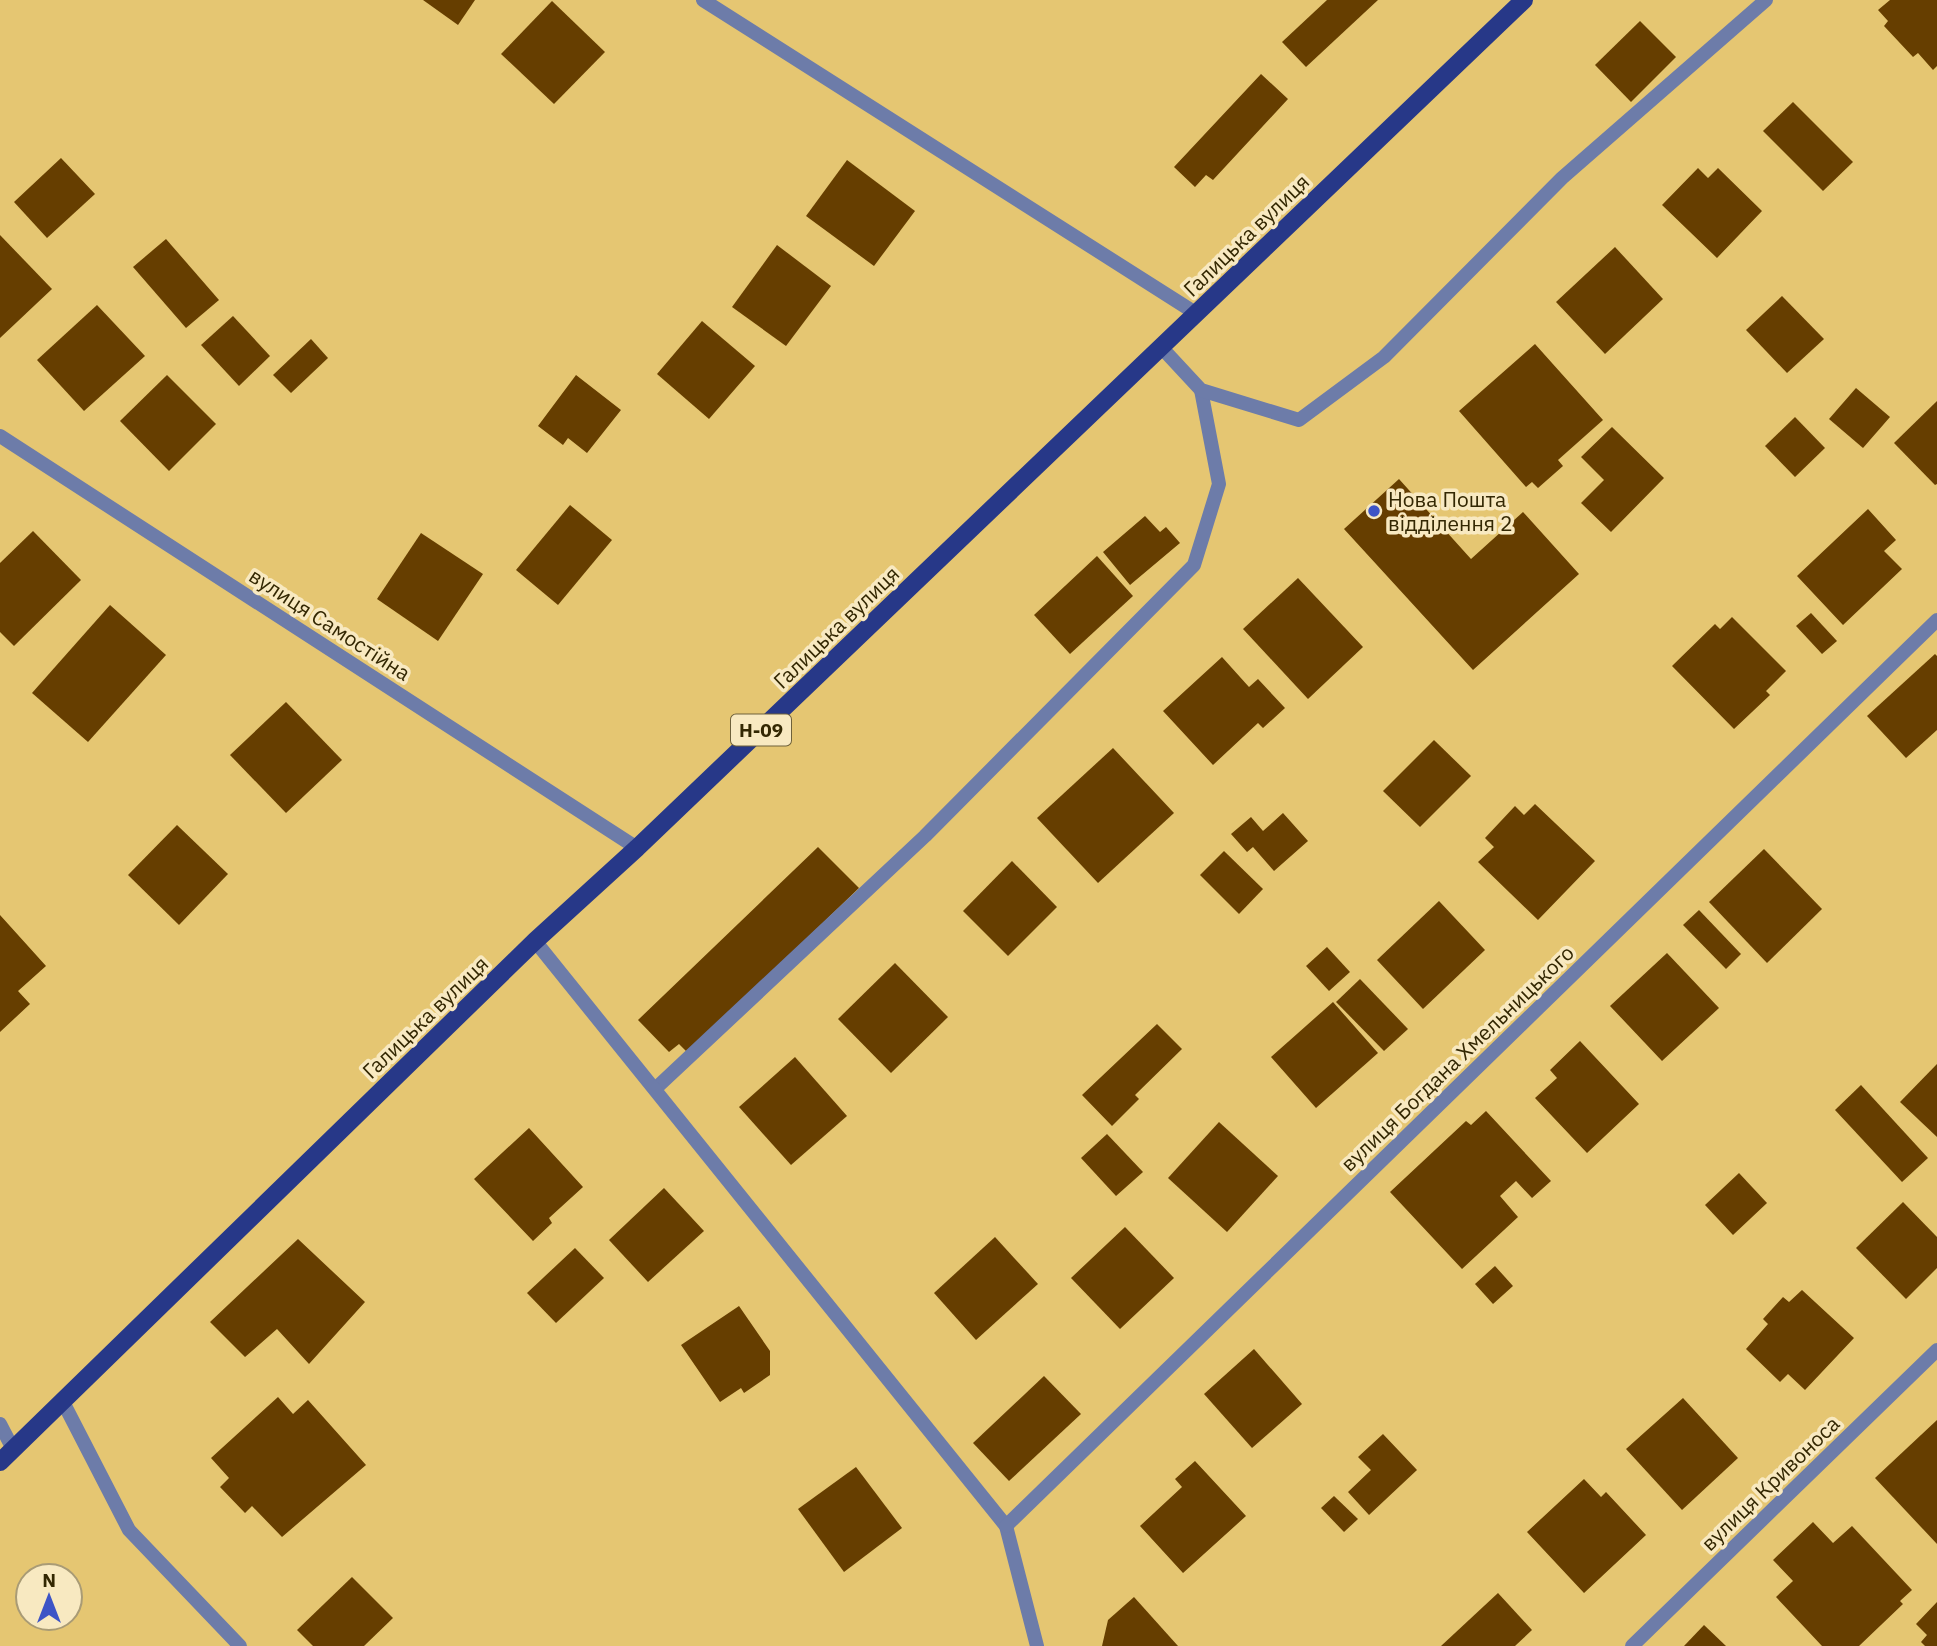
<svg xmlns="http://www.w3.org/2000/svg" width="1937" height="1646" viewBox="0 0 1937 1646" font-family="'IBM Plex Sans',sans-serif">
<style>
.building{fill:#663e00}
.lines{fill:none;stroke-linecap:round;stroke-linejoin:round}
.service{stroke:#6d7ca9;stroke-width:14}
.minor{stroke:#6d7ca9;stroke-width:14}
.primary{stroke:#273888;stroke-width:18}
.poi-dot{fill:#3d54c6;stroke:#f8e9c1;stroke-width:2.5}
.labels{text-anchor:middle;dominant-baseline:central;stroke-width:7;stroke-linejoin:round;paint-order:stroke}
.shield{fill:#f8e9c1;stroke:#6e613b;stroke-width:2}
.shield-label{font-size:19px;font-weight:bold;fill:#332702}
.street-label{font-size:21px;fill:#332702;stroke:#f8e9c1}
.poi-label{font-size:21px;fill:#332702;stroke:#f8e9c1;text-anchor:start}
</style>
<rect width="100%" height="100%" fill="#e5c672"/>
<g class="building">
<polygon points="423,0 475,0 458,25"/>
<polygon points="1327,0 1378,0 1306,67 1282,42"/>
<polygon points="1890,0 1937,0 1937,66 1933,70 1918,53 1913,57 1884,26 1888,21 1878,10"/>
<polygon points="552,1 605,52 554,104 501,54"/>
<polygon points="1640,21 1676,57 1631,102 1595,65"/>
<polygon points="1261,74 1288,99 1213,180 1206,175 1195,187 1174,167"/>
<polygon points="1793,102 1853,162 1823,191 1763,131"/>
<polygon points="61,158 95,194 47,238 14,202"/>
<polygon points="847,160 915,211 874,266 806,216"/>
<polygon points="1698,168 1708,178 1718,168 1762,211 1717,258 1662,205"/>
<polygon points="0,235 52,289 0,338"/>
<polygon points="166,239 219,300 186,328 133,267"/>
<polygon points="777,245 831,286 786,346 732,307"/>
<polygon points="1615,247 1663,299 1605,354 1556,302"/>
<polygon points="1782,296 1824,339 1787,373 1746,330"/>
<polygon points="97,305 145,356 84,411 37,360"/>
<polygon points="233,316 270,356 239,386 201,345"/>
<polygon points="702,321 755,366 709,419 657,374"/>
<polygon points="311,339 328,358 291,393 273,375"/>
<polygon points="1535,344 1603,420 1558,460 1563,466 1538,488 1532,482 1526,487 1459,411"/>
<polygon points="167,375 216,424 169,471 120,421"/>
<polygon points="576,375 621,410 587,453 568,438 563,445 538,426"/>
<polygon points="1856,388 1890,417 1863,448 1829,419"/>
<polygon points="1937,401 1937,484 1935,485 1894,443"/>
<polygon points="1795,417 1825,448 1795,477 1765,446"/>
<polygon points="1612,427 1664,478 1611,532 1581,503 1604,480 1581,457"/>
<polygon points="1399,479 1471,559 1523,512 1579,574 1473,670 1344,529"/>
<polygon points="570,505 612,540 558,605 516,570"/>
<polygon points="1868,509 1896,540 1884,551 1902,569 1843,625 1797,576"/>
<polygon points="1145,516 1160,532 1166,527 1180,543 1130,585 1103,552"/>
<polygon points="33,531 81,580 14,646 0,632 0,563"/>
<polygon points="421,533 483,574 438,641 377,599"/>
<polygon points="1097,556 1133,596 1070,654 1034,615"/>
<polygon points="1298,578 1363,647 1308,699 1243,629"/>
<polygon points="110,605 166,655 88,742 32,693"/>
<polygon points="1811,613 1837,641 1822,654 1796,626"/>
<polygon points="1732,617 1786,671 1766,691 1770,695 1734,729 1672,666 1715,624 1720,629"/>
<polygon points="1935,654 1937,656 1937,730 1906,758 1867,716"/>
<polygon points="1222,657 1249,687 1258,679 1285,708 1263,728 1258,723 1213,765 1163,711"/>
<polygon points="286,702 342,760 286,813 230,755"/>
<polygon points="1434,740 1471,776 1420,827 1383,791"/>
<polygon points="1113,748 1174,813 1098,883 1037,818"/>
<polygon points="1535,804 1595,861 1538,920 1478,862 1494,847 1485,838 1515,806 1524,815"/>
<polygon points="1283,813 1308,841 1274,871 1253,847 1247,852 1231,834 1251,817 1263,831"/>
<polygon points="177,825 228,874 179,925 128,875"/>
<polygon points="818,847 859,888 688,1053 679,1044 669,1052 638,1020"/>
<polygon points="1764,849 1822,909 1767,963 1709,902"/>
<polygon points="1224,851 1263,889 1239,914 1200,875"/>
<polygon points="1012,861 1057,907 1008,956 963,911"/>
<polygon points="1439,901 1485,950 1423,1009 1377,960"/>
<polygon points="1699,910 1741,954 1726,969 1683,925"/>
<polygon points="0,915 46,966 18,991 30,1004 0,1032"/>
<polygon points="1327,947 1350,972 1329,991 1306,966"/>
<polygon points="1667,953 1719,1008 1662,1061 1610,1006"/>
<polygon points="895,963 948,1017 891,1073 838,1019"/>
<polygon points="1360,979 1408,1029 1384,1051 1336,1002"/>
<polygon points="1333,1002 1378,1053 1316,1108 1271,1057"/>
<polygon points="1157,1024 1182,1049 1135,1095 1139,1099 1112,1126 1082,1095"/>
<polygon points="1580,1041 1639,1104 1587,1153 1535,1098 1557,1078 1550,1070"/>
<polygon points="795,1057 847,1116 791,1165 739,1107"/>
<polygon points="1937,1064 1937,1137 1900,1102"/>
<polygon points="1861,1085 1928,1158 1902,1182 1835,1110"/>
<polygon points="1486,1111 1551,1181 1532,1198 1516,1181 1500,1196 1518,1217 1462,1269 1390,1192 1466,1121 1471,1125"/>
<polygon points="1219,1122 1278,1176 1227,1232 1168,1178"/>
<polygon points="529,1128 583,1187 549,1218 552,1223 533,1241 474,1179"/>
<polygon points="1107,1134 1143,1172 1116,1196 1081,1158"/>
<polygon points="1739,1173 1767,1203 1733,1235 1705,1205"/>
<polygon points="664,1188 704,1231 648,1282 609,1240"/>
<polygon points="1903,1202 1937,1237 1937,1268 1906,1299 1856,1248"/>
<polygon points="1125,1227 1174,1278 1120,1329 1071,1278"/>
<polygon points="995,1237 1038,1284 976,1340 934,1293"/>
<polygon points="298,1239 365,1302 309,1364 277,1329 245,1357 210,1322"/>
<polygon points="575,1248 604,1278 556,1323 527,1293"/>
<polygon points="1495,1266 1513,1286 1493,1304 1475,1284"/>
<polygon points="1802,1290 1854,1338 1805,1390 1788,1374 1780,1382 1746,1349 1768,1324 1763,1319 1783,1297 1789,1302"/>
<polygon points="739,1306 770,1351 770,1375 744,1393 741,1388 720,1402 681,1345"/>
<polygon points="1254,1349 1302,1404 1252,1448 1204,1394"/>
<polygon points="1044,1376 1081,1414 1009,1481 973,1443"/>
<polygon points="278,1397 293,1414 308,1400 366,1465 282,1537 252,1506 245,1513 220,1487 229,1478 211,1458"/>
<polygon points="1683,1398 1738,1458 1682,1510 1626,1449"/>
<polygon points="1937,1420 1937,1544 1875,1478"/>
<polygon points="1383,1434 1417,1470 1369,1515 1348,1492 1371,1470 1358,1457"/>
<polygon points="1195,1461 1246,1516 1183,1573 1140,1526 1182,1487 1175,1479"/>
<polygon points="856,1467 902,1528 844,1572 798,1509"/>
<polygon points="1584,1479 1601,1497 1606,1492 1646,1535 1584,1593 1527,1532"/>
<polygon points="1334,1496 1358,1519 1344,1532 1321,1508"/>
<polygon points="1813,1522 1833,1543 1852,1526 1912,1590 1900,1601 1903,1604 1859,1646 1822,1646 1776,1597 1793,1581 1773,1560"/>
<polygon points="352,1577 393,1618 364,1646 313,1646 297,1630"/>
<polygon points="1498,1593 1532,1630 1515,1646 1441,1646"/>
<polygon points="1134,1597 1178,1646 1102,1646 1108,1620"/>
<polygon points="1937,1602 1937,1646 1925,1646 1921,1642 1927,1635 1916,1624"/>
<polygon points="1704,1625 1726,1646 1684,1646"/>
</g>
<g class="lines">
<polyline class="service" points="655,1089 925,836 1194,565 1219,484 1201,390"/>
<g class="minor">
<polyline points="703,0 1197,314"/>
<polyline points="1162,348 1201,390 1299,420 1384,357 1562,178 1766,0"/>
<polyline points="0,436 637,848"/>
<polyline points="535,941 1006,1526 1037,1646"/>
<polyline points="62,1400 129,1530 240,1646"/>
<polyline points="0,1424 13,1449"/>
<polyline points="1006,1526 1937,620"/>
<polyline points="1632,1646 1937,1350"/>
</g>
<polyline class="primary" points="0,1462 535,941 637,848 1524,0"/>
</g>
<circle class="poi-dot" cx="1374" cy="511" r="7"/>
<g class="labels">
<rect class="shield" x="731" y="714.5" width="60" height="31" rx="5"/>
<g class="shield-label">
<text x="761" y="730">Н-09</text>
</g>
<g class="street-label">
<text transform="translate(1246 235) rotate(-44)">Галицька вулиця</text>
<text transform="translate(330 624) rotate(33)">вулиця Самостійна</text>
<text transform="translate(836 627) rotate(-44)">Галицька вулиця</text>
<text transform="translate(425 1017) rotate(-44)">Галицька вулиця</text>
<text transform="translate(1457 1058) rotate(-44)">вулиця Богдана Хмельницького</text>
<text transform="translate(1770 1483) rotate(-44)">вулиця Кривоноса</text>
</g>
<g class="poi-label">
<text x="1388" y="499">Нова Пошта<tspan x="1388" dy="24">відділення 2</tspan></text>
</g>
</g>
<g transform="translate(49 1597)"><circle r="33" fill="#f8e9c1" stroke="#a99b75" stroke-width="2"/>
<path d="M0-5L12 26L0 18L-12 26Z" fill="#3d54c6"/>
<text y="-10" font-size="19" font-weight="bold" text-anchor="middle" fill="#332702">N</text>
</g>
</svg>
